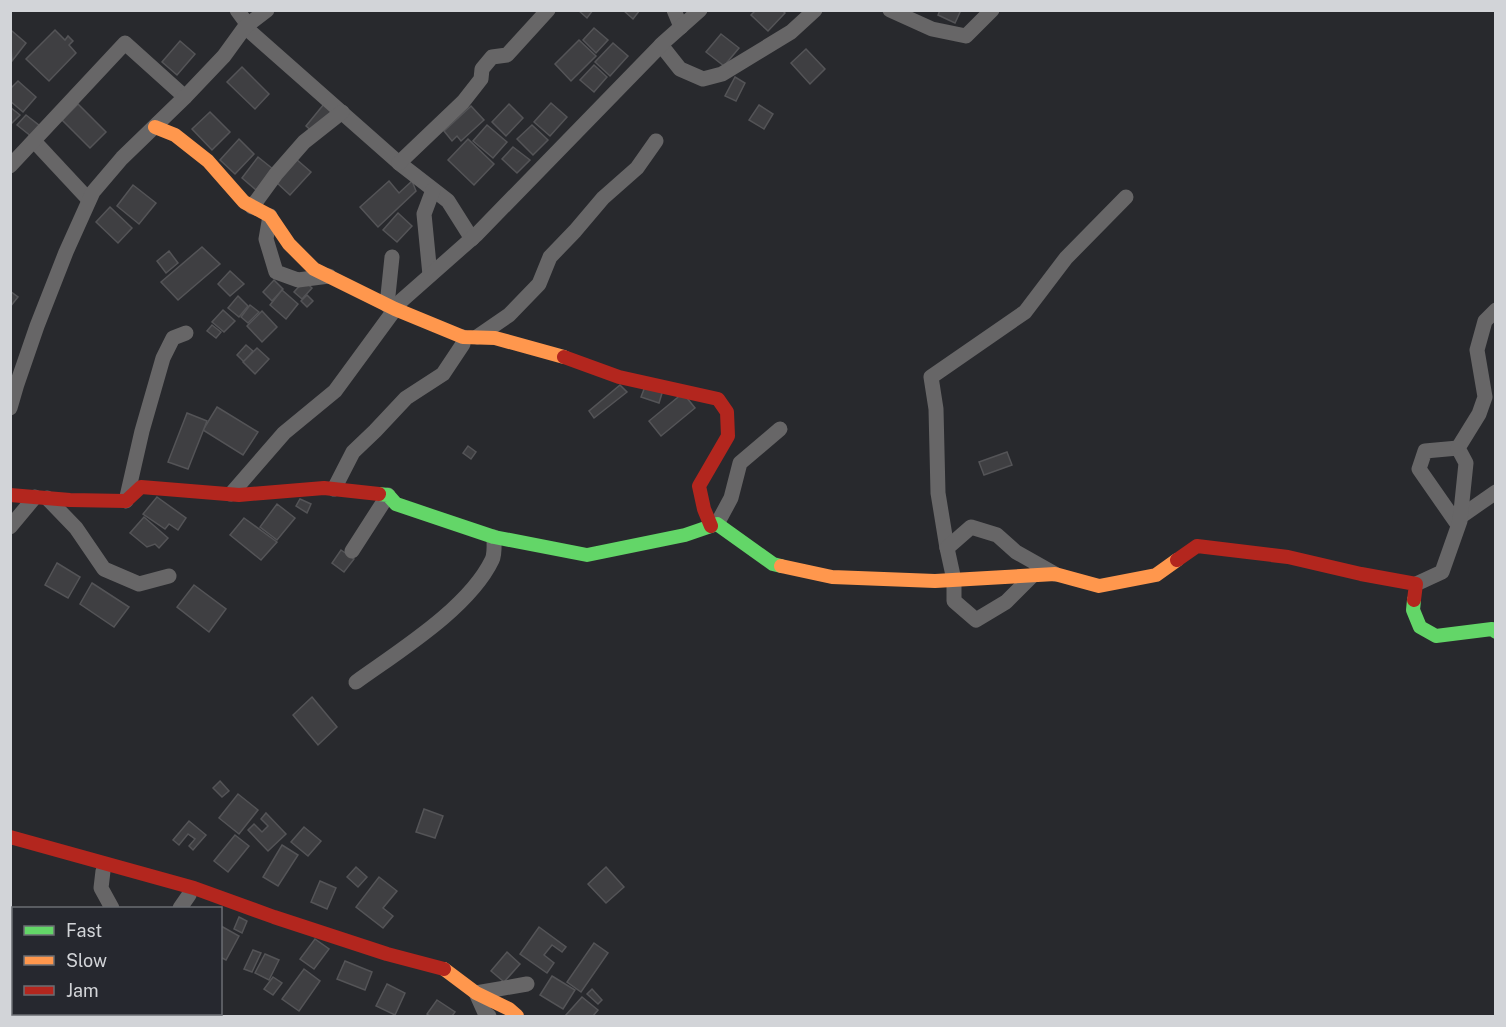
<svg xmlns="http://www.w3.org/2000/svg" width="1506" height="1027" viewBox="0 0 1506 1027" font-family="'Public Sans',sans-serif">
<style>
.building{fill:#3f3f42;stroke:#545457;stroke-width:1.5}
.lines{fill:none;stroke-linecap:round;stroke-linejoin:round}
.street{stroke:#676667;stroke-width:15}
.fast{stroke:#63d668;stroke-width:14}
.slow{stroke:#ff974d;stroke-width:14}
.jam{stroke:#b3261e;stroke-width:14}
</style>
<rect width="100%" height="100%" fill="#28292d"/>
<g class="building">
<polygon points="578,10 593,10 587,18"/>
<polygon points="623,10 640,10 633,19"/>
<polygon points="756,10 782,10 785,13 768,31 751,15"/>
<polygon points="940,10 961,10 955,23 938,15"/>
<polygon points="594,28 608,40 596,53 583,40"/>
<polygon points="55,30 65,40 68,36 73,41 69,45 76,53 49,81 26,59"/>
<polygon points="12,31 26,43 12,61 10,33"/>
<polygon points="721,34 739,48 724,66 706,52"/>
<polygon points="579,40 596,56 571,81 555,64"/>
<polygon points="180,41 195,54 177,75 162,62"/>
<polygon points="613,43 628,56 610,76 595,62"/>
<polygon points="806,49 825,69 810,84 791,63"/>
<polygon points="594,65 607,77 594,92 580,80"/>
<polygon points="242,67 269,94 255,109 227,82"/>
<polygon points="735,77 745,83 736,101 725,96"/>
<polygon points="18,81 36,97 23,112 10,101 10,89"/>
<polygon points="551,103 567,117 550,136 534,122"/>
<polygon points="78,104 106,132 90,148 62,120"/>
<polygon points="324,104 333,111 315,134 306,126"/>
<polygon points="509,104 523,118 506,136 492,122"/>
<polygon points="759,105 773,114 764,129 749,120"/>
<polygon points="471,106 484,120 461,141 457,136 452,141 444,131"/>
<polygon points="10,107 20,115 10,125"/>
<polygon points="210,112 230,132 212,150 192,129"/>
<polygon points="26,115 40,126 32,137 17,125"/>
<polygon points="487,125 507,142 493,158 473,141"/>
<polygon points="532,125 548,140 533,155 517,139"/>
<polygon points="239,139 254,154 235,174 220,160"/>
<polygon points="468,139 494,164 474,185 448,160"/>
<polygon points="513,147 530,160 517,173 502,159"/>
<polygon points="258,157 273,169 256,190 242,178"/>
<polygon points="296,159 311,172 290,195 276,182"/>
<polygon points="389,181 399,193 412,181 416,191 378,227 360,207"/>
<polygon points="133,185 156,203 139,224 117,206"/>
<polygon points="110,207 132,228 118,243 96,222"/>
<polygon points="398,213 412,226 397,242 383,230"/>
<polygon points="202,247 220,264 178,300 161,282"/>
<polygon points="169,251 178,263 166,273 157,261"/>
<polygon points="230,271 244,284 230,296 218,284"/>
<polygon points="274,280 283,289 272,301 263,292"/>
<polygon points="304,281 312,288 302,299 294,292"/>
<polygon points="282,290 298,304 286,319 270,305"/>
<polygon points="10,291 18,297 10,307"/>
<polygon points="307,295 313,301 307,307 301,301"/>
<polygon points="238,296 248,306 239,317 228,308"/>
<polygon points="250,305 259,312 248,323 241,317"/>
<polygon points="223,310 235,321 224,332 212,322"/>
<polygon points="262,311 277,327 262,342 247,326"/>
<polygon points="212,325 221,332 216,338 207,331"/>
<polygon points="246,345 253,351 244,362 237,355"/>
<polygon points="257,348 269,359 255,374 243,362"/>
<polygon points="646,384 663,390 659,403 641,397"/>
<polygon points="620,385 627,392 594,418 589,411"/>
<polygon points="683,393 695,408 661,436 649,421"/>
<polygon points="217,407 258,432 243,455 203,430"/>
<polygon points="187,413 207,421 188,469 168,462"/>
<polygon points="468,446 476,452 471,459 463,453"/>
<polygon points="1007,452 1012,465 984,475 979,462"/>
<polygon points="157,497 186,518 178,530 169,524 165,529 143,514"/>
<polygon points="300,499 311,504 307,513 296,506"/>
<polygon points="277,504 295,518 277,540 260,527"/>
<polygon points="144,517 168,538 159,548 155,544 147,547 130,533"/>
<polygon points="244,518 277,542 261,560 230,535"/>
<polygon points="341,550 354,559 344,572 332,563"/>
<polygon points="57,563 80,577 68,598 45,585"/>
<polygon points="92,583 129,607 114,627 80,604"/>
<polygon points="194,585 226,609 209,632 177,607"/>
<polygon points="312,697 337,727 318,745 293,715"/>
<polygon points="220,781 229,791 222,797 213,788"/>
<polygon points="238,794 258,810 239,834 219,818"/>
<polygon points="424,809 443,816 435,838 416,832"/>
<polygon points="266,813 286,834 268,851 248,830 254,824 262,832 268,826 261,819"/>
<polygon points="189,821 206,835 193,850 189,846 195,839 188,834 179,845 173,840"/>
<polygon points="304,827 321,841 308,856 291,842"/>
<polygon points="235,835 249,846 228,872 214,861"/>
<polygon points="282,845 298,855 278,886 263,877"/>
<polygon points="356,867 367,877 358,887 347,877"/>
<polygon points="606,867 624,887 606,903 588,884"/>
<polygon points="379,877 397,891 383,908 393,916 383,928 356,907"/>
<polygon points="320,881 336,888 327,909 311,902"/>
<polygon points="239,917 247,921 242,933 234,929"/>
<polygon points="221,926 239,936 226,960 220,957"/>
<polygon points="539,927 566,947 562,952 552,945 544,955 554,963 547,973 520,954"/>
<polygon points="315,939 329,949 314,969 300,959"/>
<polygon points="594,943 608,953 581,992 567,982"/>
<polygon points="253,950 261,953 252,972 244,969"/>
<polygon points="507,952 520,964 504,982 491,971"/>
<polygon points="265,954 279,960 269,980 255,973"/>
<polygon points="345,961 372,972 365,990 337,979"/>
<polygon points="304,969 320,981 299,1011 282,999"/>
<polygon points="552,976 575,990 563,1009 540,995"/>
<polygon points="273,977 282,983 273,995 264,989"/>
<polygon points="387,984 405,993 395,1015 376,1006"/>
<polygon points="592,989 602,1000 598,1004 587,994"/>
<polygon points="582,997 598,1010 593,1016 565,1016"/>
<polygon points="437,1000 455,1012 452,1016 430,1016 427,1014"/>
</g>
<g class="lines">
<g class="street">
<polyline points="237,10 248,25"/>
<polyline points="674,10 681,27"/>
<polyline points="890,10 932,29 966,36 992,10"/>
<polyline points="245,27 399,163 448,201 472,239"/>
<polyline points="661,45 680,69 703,79 722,74 791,32 815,10"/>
<polyline points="34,141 89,200"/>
<polyline points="399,163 463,102 481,79 482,69 492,57 507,55 548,10"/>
<polyline points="10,166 125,43 185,97"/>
<polyline points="252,207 276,174 304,142 342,112"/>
<polyline points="270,216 266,239 276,272 298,280 329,276"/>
<polyline points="430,275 424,214 433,190"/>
<polyline points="387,305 392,257"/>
<polyline points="477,337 509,315 539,284 550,257 575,231 603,198 637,168 656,141"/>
<polyline points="10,408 17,384 37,326 66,252 93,192 122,158 185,97 224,56 245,27 267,10"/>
<polyline points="1458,448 1425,451 1419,469 1458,525"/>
<polyline points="334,489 353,452 375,431 406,398 443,374 463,344 463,337"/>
<polyline points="231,494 284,433 335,391 401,301 477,234 664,42 700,10"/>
<polyline points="47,498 76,528 104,569 139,584 169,576"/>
<polyline points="126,501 142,431 163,358 173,338 186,333"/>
<polyline points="1460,517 1496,492"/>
<polyline points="717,524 731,498 740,463 780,429"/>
<polyline points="10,527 35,497"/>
<polyline points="947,548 938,493 936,409 931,377 1025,312 1066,258 1126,197"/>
<polyline points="352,551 388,495"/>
<polyline points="1033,575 1006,602 976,620 954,601 954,580 947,548 971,527 997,535 1016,552 1055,574"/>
<polyline points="1416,584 1442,572 1460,521 1466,463 1458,448 1479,414 1485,397 1477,350 1485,321 1496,310"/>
<path d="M 356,682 C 399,651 469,608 492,560 C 495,554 494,545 494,537"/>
<polyline points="103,871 101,888 112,908"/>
<polyline points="180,908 189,895"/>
<polyline points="124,1016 125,1014"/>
<polyline points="489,1016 485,1013 476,993 527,984"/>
</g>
<g class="fast">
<polyline points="379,494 388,495 396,504 494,537 587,555 685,535 717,524 773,564 781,566"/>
<polyline points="1414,600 1413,610 1420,627 1436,636 1492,629 1496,632"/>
</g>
<g class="slow">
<polyline points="155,127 175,135 208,161 244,202 270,216 289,244 314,269 395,309 463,337 495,338 564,357"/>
<polyline points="781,566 832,577 935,581 1055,574 1099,586 1156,575 1177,560"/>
<polyline points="444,969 476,993 509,1009 517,1016"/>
</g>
<g class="jam">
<polyline points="564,357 619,377 718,399 727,412 728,436 699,486 704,509 711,526"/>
<polyline points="10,495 70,500 126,501 141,487 239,495 324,488 379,494"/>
<polyline points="1177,560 1197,546 1288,557 1361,574 1416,584 1414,600"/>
<polyline points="10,837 194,888 274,917 387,954 444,969"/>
</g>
</g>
<rect width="1506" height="1027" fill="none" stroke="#d2d4d8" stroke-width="24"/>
<rect x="12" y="907" width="210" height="108" fill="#26282f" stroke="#6b6d73" stroke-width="1.5"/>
<rect x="24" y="926" width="30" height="9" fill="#63d668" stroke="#6b6d73" stroke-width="1.5"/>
<text x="66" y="937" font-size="18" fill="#d2d4d8">Fast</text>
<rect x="24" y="956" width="30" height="9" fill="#ff974d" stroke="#6b6d73" stroke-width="1.5"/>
<text x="66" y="967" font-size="18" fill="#d2d4d8">Slow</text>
<rect x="24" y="986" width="30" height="9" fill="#b3261e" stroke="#6b6d73" stroke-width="1.5"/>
<text x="66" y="997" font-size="18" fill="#d2d4d8">Jam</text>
</svg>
